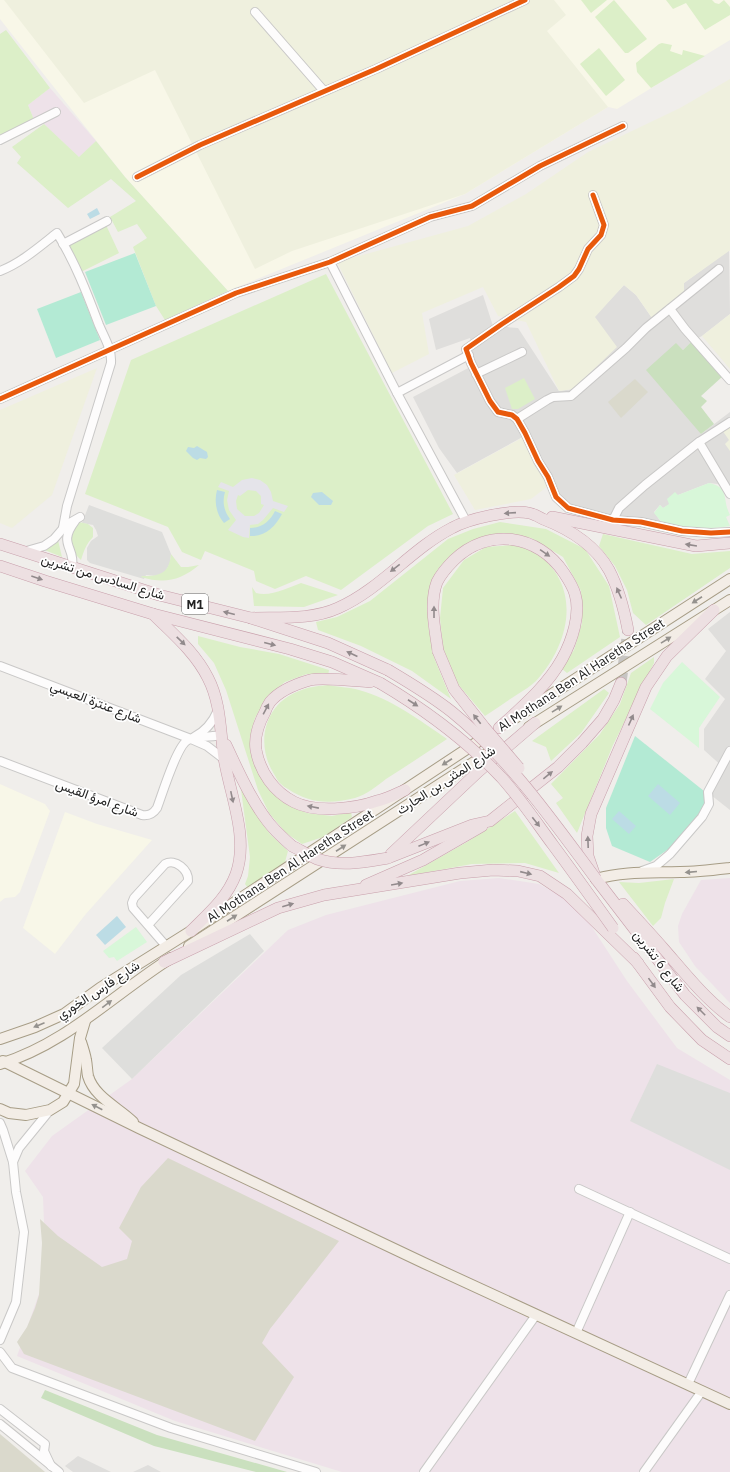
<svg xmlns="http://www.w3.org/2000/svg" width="730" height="1472" viewBox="0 0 730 1472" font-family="'IBM Plex Sans',Vazirmatn,sans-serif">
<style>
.residential{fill:#dfdedc}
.industrial{fill:#eee2e9}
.education{fill:#f8f7e8}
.religious{fill:#dededc}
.construction{fill:#dad9cc}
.farmland{fill:#eff0de}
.grass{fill:#dcefc8}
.forest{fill:#cae0be}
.park{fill:#d8f7d9}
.pitch{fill:#b3ead4}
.plaza{fill:#e5e4ea;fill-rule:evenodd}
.water{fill:#bcdce5}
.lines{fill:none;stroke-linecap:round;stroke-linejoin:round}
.highway-tunnel{stroke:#c7c5c3;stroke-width:11;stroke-dasharray:11 5.5;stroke-linecap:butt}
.minor-casing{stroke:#c9c8c7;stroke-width:10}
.major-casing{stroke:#a79d86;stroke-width:12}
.highway-casing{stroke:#c89fab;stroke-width:12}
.minor{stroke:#fdfcfc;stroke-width:8}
.major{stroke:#f3ede6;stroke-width:10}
.highway{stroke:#ede0e2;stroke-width:11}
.highway-bridge-casing{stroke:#c89fab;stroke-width:12;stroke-linecap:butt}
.highway-bridge{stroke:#ede0e2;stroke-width:11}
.cycleway-casing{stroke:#fff;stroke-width:8}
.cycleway{stroke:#e8590c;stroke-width:5}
.oneway{fill:#928a8c}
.oneway2{fill:#95928e}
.labels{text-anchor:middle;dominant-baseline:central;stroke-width:3.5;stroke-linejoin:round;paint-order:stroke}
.shield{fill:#fff;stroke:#646464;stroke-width:1}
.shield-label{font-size:12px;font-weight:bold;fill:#222}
.street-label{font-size:13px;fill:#222;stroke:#fff}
</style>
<rect width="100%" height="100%" fill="#f0eeeb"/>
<g class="residential">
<polygon points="729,250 730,314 702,336 692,341 683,350 676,344 701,434 730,412 730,495 718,484 709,483 678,495 670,504 663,508 660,505 654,512 661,522 626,521 562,504 550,471 528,434 457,473 439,448 413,397 474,365 470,338 436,350 429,319 483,295 493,326 518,328 559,391 573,389 594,317 624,285 636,295 652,318 684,283"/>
<polygon points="730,612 730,810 711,795 724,768 704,750 704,729 725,699 705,679 726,651 708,629"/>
<polygon points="78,1456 111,1472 73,1472 65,1466"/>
<polygon points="148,1465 161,1472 133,1472"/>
</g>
<g class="industrial">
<polygon points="50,88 96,141 79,157 44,124 35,122 28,105"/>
<polygon points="499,878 539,884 566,899 588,921 627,981 677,1048 730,1080 730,1472 342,1472 175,1421 17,1356 46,1274 43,1197 25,1171 52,1136 132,1079 288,930 326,915 460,881"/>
<polygon points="730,878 730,1003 695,966 679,942 678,926 682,914 701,880"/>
</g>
<g class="education">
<polygon points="0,0 730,0 730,40 617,109 608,107 465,194 228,291 125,177 0,19"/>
<polygon points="0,784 45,804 50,811 20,892 15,897 5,898 0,902"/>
<polygon points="65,812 97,824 152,840 85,915 55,954 23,928"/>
</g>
<g class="religious">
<polygon points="89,505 162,532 171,554 170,563 165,572 157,576 146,575 144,579 90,563 87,560 87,548 91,541 98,536 96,530 93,525 82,523"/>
<polygon points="250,934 264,951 132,1079 102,1048 181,975"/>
<polygon points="657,1064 730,1093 730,1170 630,1121"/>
</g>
<g class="construction">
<polygon points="635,379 648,392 621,418 608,402"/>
<polygon points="168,1158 339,1241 270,1329 262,1343 294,1377 255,1441 24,1354 17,1342 27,1327 35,1308 39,1295 42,1243 40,1219 58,1236 102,1267 127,1259 132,1241 119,1228 141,1187"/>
<polygon points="0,1434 45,1472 0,1472"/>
</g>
<g class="farmland">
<polygon points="4,0 554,0 566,15 547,31 608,107 465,194 292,251 255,269 155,70 84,103"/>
<polygon points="730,79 730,251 729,251 684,283 684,293 652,318 636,295 624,285 595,317 617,347 573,389 559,391 526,322 498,316 483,287 422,313 429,354 392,373 337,262 468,226 526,194 588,152 680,108"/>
<polygon points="730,314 730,369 702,336"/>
<polygon points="97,368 52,495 12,528 0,523 0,410"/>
<polygon points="730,426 730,451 725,444 729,440 722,430"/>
<polygon points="522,438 546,480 548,486 531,499 475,510 454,475"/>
</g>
<g class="grass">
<polygon points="581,0 607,0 591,13"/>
<polygon points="614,0 647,39 628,53 625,53 595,17"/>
<polygon points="666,0 712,0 715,3 719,4 724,0 730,7 730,15 705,30 686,3 673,9"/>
<polygon points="6,30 50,88 28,105 35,122 1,136 0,133 0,34"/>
<polygon points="662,43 672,45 670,51 682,55 683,50 705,56 651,88 637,72 636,63 659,44"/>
<polygon points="599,48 625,80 606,96 580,64"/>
<polygon points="44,124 79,157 96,141 125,177 228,291 165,320 156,306 133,247 147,238 137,224 118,232 110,217 136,201 111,179 68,208 17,163 21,157 12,147"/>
<polygon points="106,225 119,253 81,272 67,244"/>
<polygon points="326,274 453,514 428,526 341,590 306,576 275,589 256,581 254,571 205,551 201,560 182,552 168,527 85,494 131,360"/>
<polygon points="524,378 535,399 518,409 512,409 505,388"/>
<path d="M 79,522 L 88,524 L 93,528 L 93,537 C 86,544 84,551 81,560 L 71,550 L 70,530 L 76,523 Z"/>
<polygon points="500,522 546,529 585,549 609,586 620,637 567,673 561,668 574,650 582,623 581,591 563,557 531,538 506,534 483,537 461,547 438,569 428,595 428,625 435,660 451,699 412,671 361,646 318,630 316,622 337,617 370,601 448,539 473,529"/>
<polygon points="603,534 692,554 730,551 730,568 646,625 633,613 627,590 615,566 599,546"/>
<polygon points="58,540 62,557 42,549"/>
<path d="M 513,545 C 520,547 530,549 536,553 C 583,586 570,644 536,681 C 531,686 524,690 518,694 C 507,701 496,709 485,716 L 457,683 L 443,648 L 440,618 L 443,588 L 464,560 L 486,547 Z"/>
<path d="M 171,554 L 181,567 L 188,567 L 199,565 C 180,581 164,584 141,577 L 142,576 C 160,576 169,574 171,554 Z"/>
<path d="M 301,583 L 338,595 L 304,607 L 254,606 L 252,587 L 256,593 C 271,597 287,588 301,583 Z"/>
<polygon points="198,636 240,647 279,654 329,670 328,676 307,674 285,682 267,697 255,718 250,738 253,761 264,783 284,803 307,813 332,816 351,812 352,817 323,837 302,844 286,833 269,813 258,790 226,690 214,663 198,644"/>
<polygon points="654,657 654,663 613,745 577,833 556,803 563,798 551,784 600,734 620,704 631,673"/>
<path d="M 328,685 C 338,687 349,687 359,690 C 390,698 421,721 447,739 C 427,752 407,766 386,779 C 377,786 366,795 355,798 C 331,804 310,804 288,789 C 286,788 283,786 281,784 C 278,782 276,777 274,774 C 255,744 264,704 299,691 C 308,687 318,686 328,685 Z"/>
<polygon points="604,689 609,693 581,733 551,761 546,747 532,741"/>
<polygon points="238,767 256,814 270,834 288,851 285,862 248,888 245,884 248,876 250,857"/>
<polygon points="515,811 559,873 525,863 472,864 407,876 467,842"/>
<polygon points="674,879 665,903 661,918 653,926 619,882 639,883"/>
</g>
<g class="forest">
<polygon points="692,341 723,376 701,396 707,401 701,407 714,424 701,434 646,370 676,343 683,350"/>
<polygon points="45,1390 157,1435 287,1472 256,1472 154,1446 41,1398"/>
</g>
<g class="park">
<path d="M 709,483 C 730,487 722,500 730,515 L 726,517 L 730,526 C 707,530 686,528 664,525 L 654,513 L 660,505 L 663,508 L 669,504 L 667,499 L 675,492 L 678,495 Z"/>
<polygon points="682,662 720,697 699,728 699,748 650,709 663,683"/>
<polygon points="136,927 147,942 117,961 114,957 109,958 103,951"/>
</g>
<g class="pitch">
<polygon points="135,253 156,306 106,325 85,272"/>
<polygon points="81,292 100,340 56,358 37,309"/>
<polygon points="635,736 709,795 703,810 670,848 650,862 612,846 606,828 606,808"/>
</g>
<path class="plaza" d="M 252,478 L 260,480 L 267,485 L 271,492 L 273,501 L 288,506 L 284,512 L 273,508 L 263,520 L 258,524 L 250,525 L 249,538 L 243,537 L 228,530 L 236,520 L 229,510 L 227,500 L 229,491 L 218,487 L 221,482 L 233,487 L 242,480 ZM 248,490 L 256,491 L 261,496 L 261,504 L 264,505 L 259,513 L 254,516 L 245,516 L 237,509 L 236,501 L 238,495 L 240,496 Z"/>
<g class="water">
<polygon points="97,208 100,214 90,219 87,214"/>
<polygon points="197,446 207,452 208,457 206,459 200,458 197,460 193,458 186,451 188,447 194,448"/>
<path d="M 217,490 L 225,492 C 222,502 224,511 230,519 L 224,523 C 216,514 214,501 217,490 Z"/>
<polygon points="322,492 333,501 331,505 319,505 311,497 313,493"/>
<path d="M 275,511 L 282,514 C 275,527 265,537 250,536 L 250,528 C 262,528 270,521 275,511 Z"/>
<polygon points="658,784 680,803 670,815 648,796"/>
<polygon points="619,811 636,826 629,834 612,819"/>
<polygon points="117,916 126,927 105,945 96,935"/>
</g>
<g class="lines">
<polyline class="highway-tunnel" points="621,683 628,630"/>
<defs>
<g id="minor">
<polyline points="255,12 324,91"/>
<polyline points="0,140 56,112"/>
<polyline points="137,177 200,145 376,69 525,0"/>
<polyline points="593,195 604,225 601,235 588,249 579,269 574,276 559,287 502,324 466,349 471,363 490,401 498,412 512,415 517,419 525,433 538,461 548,477 556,497 568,508 613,520 641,522 682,531 711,533 730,532"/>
<polyline points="63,244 107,221"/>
<polyline points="330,262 397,393 466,521"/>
<path d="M 0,271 C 21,263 39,247 57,233 C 75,262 87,293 99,325 C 104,337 112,349 111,363 L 67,506 L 63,528"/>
<polyline points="670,309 685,329 730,380"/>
<polyline points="476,374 522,352"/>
<polyline points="397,393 469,355"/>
<polyline points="0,399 236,293 330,262 430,217 472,206 540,166 623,126"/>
<polyline points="517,419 547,400 553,397 571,396 626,348 646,328 719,269"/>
<polyline points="730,422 699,442 730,494"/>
<polyline points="613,520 619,508 645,485 699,442"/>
<polyline points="23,552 44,546 54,539 66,525 80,517"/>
<path d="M 72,567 C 76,547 57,545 75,521"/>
<polyline points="0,666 191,739 207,746 224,759"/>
<path d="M 194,737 C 206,731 213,722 218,710"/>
<path d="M 0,761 L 142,815 C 149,816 153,814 157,808 C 162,795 177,745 188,740 C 195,736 212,737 222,735"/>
<polyline points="642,871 656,866 670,854 702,817 709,804 708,792 730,751"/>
<path d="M 148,925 L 188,881 C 189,870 175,858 165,864 L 134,898 L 132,903 L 133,908 L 166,946"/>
<polyline points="0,1123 3,1130 13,1162 16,1192 24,1232 16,1302 0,1340"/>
<polyline points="13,1162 19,1148 50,1110"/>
<polyline points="579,1189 730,1259"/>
<polyline points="576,1333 630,1212"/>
<polyline points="0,1352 12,1368 171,1428 316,1472"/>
<polyline points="688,1384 730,1295"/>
<polyline points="0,1409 45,1444 44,1451 51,1466"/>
<polyline points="0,1424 59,1472"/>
<polyline points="424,1472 536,1315"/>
<polyline points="644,1472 702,1391"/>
</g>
<g id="major">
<polyline points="515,718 730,579"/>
<polyline points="529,727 730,600"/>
<path d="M 596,879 C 624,871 651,873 680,872 C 697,872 713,870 730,868"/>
<polyline points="189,946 499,746"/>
<polyline points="0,1039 35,1027 64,1014 100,988 191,931 488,735"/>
<path d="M 81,1042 C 83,1048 85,1054 86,1060 C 87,1065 87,1071 88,1076 C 94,1097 119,1108 133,1122"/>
<polyline points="3,1061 139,1128 424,1263 730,1404"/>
<path d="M 0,1064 C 66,1044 114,994 171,958"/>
<polyline points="0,1109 9,1113 26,1115 50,1110 63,1102 74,1084 80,1038 85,1021"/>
</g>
<g id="highway">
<polyline points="552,517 696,546 730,543"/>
<polyline points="0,544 159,595 251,618 328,643 388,670"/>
<polyline points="0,566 45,581 153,614 290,649 332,662 380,683"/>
<polyline points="714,610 667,656 646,687 591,814 587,836 588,856 596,879 685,995 717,1027 730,1036"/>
<path d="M 153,614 C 173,634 195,652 208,678 C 221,703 220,731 224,758 C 230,795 249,837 236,874 C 227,898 209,913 191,931"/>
<path d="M 251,618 C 280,617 312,620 338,608 C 381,589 411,549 452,528 C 468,519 511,509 529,513 C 534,514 539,517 543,519 C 569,529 595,545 609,570 C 619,589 624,609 628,630"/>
<path d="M 438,651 C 435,629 429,603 437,582 C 441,574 448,566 454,560 C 488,527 538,534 564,573 C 568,579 573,587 575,594 C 581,614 572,641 562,659 C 547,686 522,707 499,728"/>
<path d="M 370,682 C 356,681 322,677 310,680 C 296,684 280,690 270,702 C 268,705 266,709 265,712 C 259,723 254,737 256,750 C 260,772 274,792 294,802 C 315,813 355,809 377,801 C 387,799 396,794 405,790"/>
<path d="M 226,745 C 238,771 256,811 276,831 C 281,836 286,841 292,846"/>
<polyline points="391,854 479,771 535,723"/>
<polyline points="388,858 472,825 490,821 558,767 582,743 603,719 614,700 621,683"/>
<polyline points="366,885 423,860 482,826"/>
<path d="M 623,904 C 637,919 650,933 663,948 C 684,972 704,998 730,1017"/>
<polyline points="634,958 670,1007 702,1040 730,1059"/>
<polyline points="164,962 278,908 324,895 460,873 493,870 518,871 540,876 567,894 638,963"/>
</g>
</defs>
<use href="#minor" class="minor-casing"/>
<use href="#major" class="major-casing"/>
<use href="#highway" class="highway-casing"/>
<use href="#minor" class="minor"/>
<use href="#major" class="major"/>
<use href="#highway" class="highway"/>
<defs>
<g id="highway-bridge">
<polyline points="438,651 454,689 484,727 519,768"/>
<path d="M 388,670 C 410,683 432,696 452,712 C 509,758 552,820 596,879"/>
<path d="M 380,683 C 424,709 465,739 501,777 C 520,798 536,822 553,845 C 573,872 593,900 613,928"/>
<path d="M 292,846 C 300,850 308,855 317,859 C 341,867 364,862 388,858"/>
</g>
</defs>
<use href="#highway-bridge" class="highway-bridge-casing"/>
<use href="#highway-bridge" class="highway-bridge"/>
<defs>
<g id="cycleway">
<polyline points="137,177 200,145 376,69 525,0"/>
<polyline points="593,195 604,225 601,235 588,249 579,269 574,276 559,287 502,324 466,349 471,363 490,401 498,412 512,415 517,419 525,433 538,461 548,477 556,497 568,508 613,520 641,522 682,531 711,533 730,532"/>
<polyline points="0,399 236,293 330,262 430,217 472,206 540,166 623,126"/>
</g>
</defs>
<use href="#cycleway" class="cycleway-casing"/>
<use href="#cycleway" class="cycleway"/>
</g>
<defs><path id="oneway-solid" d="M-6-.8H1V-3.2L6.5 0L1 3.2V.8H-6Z"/></defs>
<g class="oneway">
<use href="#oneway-solid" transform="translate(510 513) rotate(176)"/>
<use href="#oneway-solid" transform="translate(691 545) rotate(-171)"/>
<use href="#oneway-solid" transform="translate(545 553) rotate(35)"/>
<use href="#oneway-solid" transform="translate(395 568) rotate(142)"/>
<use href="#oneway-solid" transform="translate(37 578) rotate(19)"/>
<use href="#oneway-solid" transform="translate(619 593) rotate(-114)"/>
<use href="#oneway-solid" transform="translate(434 612) rotate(-90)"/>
<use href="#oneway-solid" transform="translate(229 613) rotate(-166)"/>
<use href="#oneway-solid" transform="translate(181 641) rotate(44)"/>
<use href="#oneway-solid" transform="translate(270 644) rotate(14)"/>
<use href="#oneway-solid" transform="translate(352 654) rotate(-155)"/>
<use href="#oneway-solid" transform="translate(413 703) rotate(33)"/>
<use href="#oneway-solid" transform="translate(266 709) rotate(-62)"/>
<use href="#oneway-solid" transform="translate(477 719) rotate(-128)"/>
<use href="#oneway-solid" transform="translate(631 720) rotate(-66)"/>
<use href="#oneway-solid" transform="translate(548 775) rotate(-39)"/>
<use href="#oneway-solid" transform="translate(232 797) rotate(78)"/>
<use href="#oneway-solid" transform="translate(313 807) rotate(-169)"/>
<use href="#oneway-solid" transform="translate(536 822) rotate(52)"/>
<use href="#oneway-solid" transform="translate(588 842) rotate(-92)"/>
<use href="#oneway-solid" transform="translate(424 844) rotate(-22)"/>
<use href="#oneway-solid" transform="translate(526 873) rotate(13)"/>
<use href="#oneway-solid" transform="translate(397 884) rotate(-10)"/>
<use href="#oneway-solid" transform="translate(288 905) rotate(-16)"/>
<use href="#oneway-solid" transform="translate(652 983) rotate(54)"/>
<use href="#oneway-solid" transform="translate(701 1011) rotate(-135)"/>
</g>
<g class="oneway2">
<use href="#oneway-solid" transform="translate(697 600) rotate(147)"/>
<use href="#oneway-solid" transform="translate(666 640) rotate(-32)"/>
<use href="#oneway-solid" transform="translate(557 709) rotate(-32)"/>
<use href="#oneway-solid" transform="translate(447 762) rotate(147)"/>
<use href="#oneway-solid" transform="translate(341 848) rotate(-33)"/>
<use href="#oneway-solid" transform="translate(691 872) rotate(175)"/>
<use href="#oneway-solid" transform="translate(232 918) rotate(-33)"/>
<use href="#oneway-solid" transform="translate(107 1004) rotate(-37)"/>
<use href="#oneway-solid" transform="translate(39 1025) rotate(157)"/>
<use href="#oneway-solid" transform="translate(97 1107) rotate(-153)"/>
</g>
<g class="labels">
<rect class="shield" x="182" y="594" width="26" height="20" rx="3"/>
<g class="shield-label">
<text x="195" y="604">M1</text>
</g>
<g class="street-label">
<text transform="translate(103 577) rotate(17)">شارع السادس من تشرين</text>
<text transform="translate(581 675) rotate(-33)">Al Mothana Ben Al Haretha Street</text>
<text transform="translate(96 702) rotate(21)">شارع عنترة العبسي</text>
<text transform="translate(446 780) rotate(-33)">شارع المثنى بن الحارث</text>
<text transform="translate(97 798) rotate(20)">شارع امرؤ القيس</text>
<text transform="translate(290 866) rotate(-33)">Al Mothana Ben Al Haretha Street</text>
<text transform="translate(659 961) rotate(52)">شارع 6 تشرين</text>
<text transform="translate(98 990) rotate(-33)">شارع فارس الخوري</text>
</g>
</g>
</svg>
